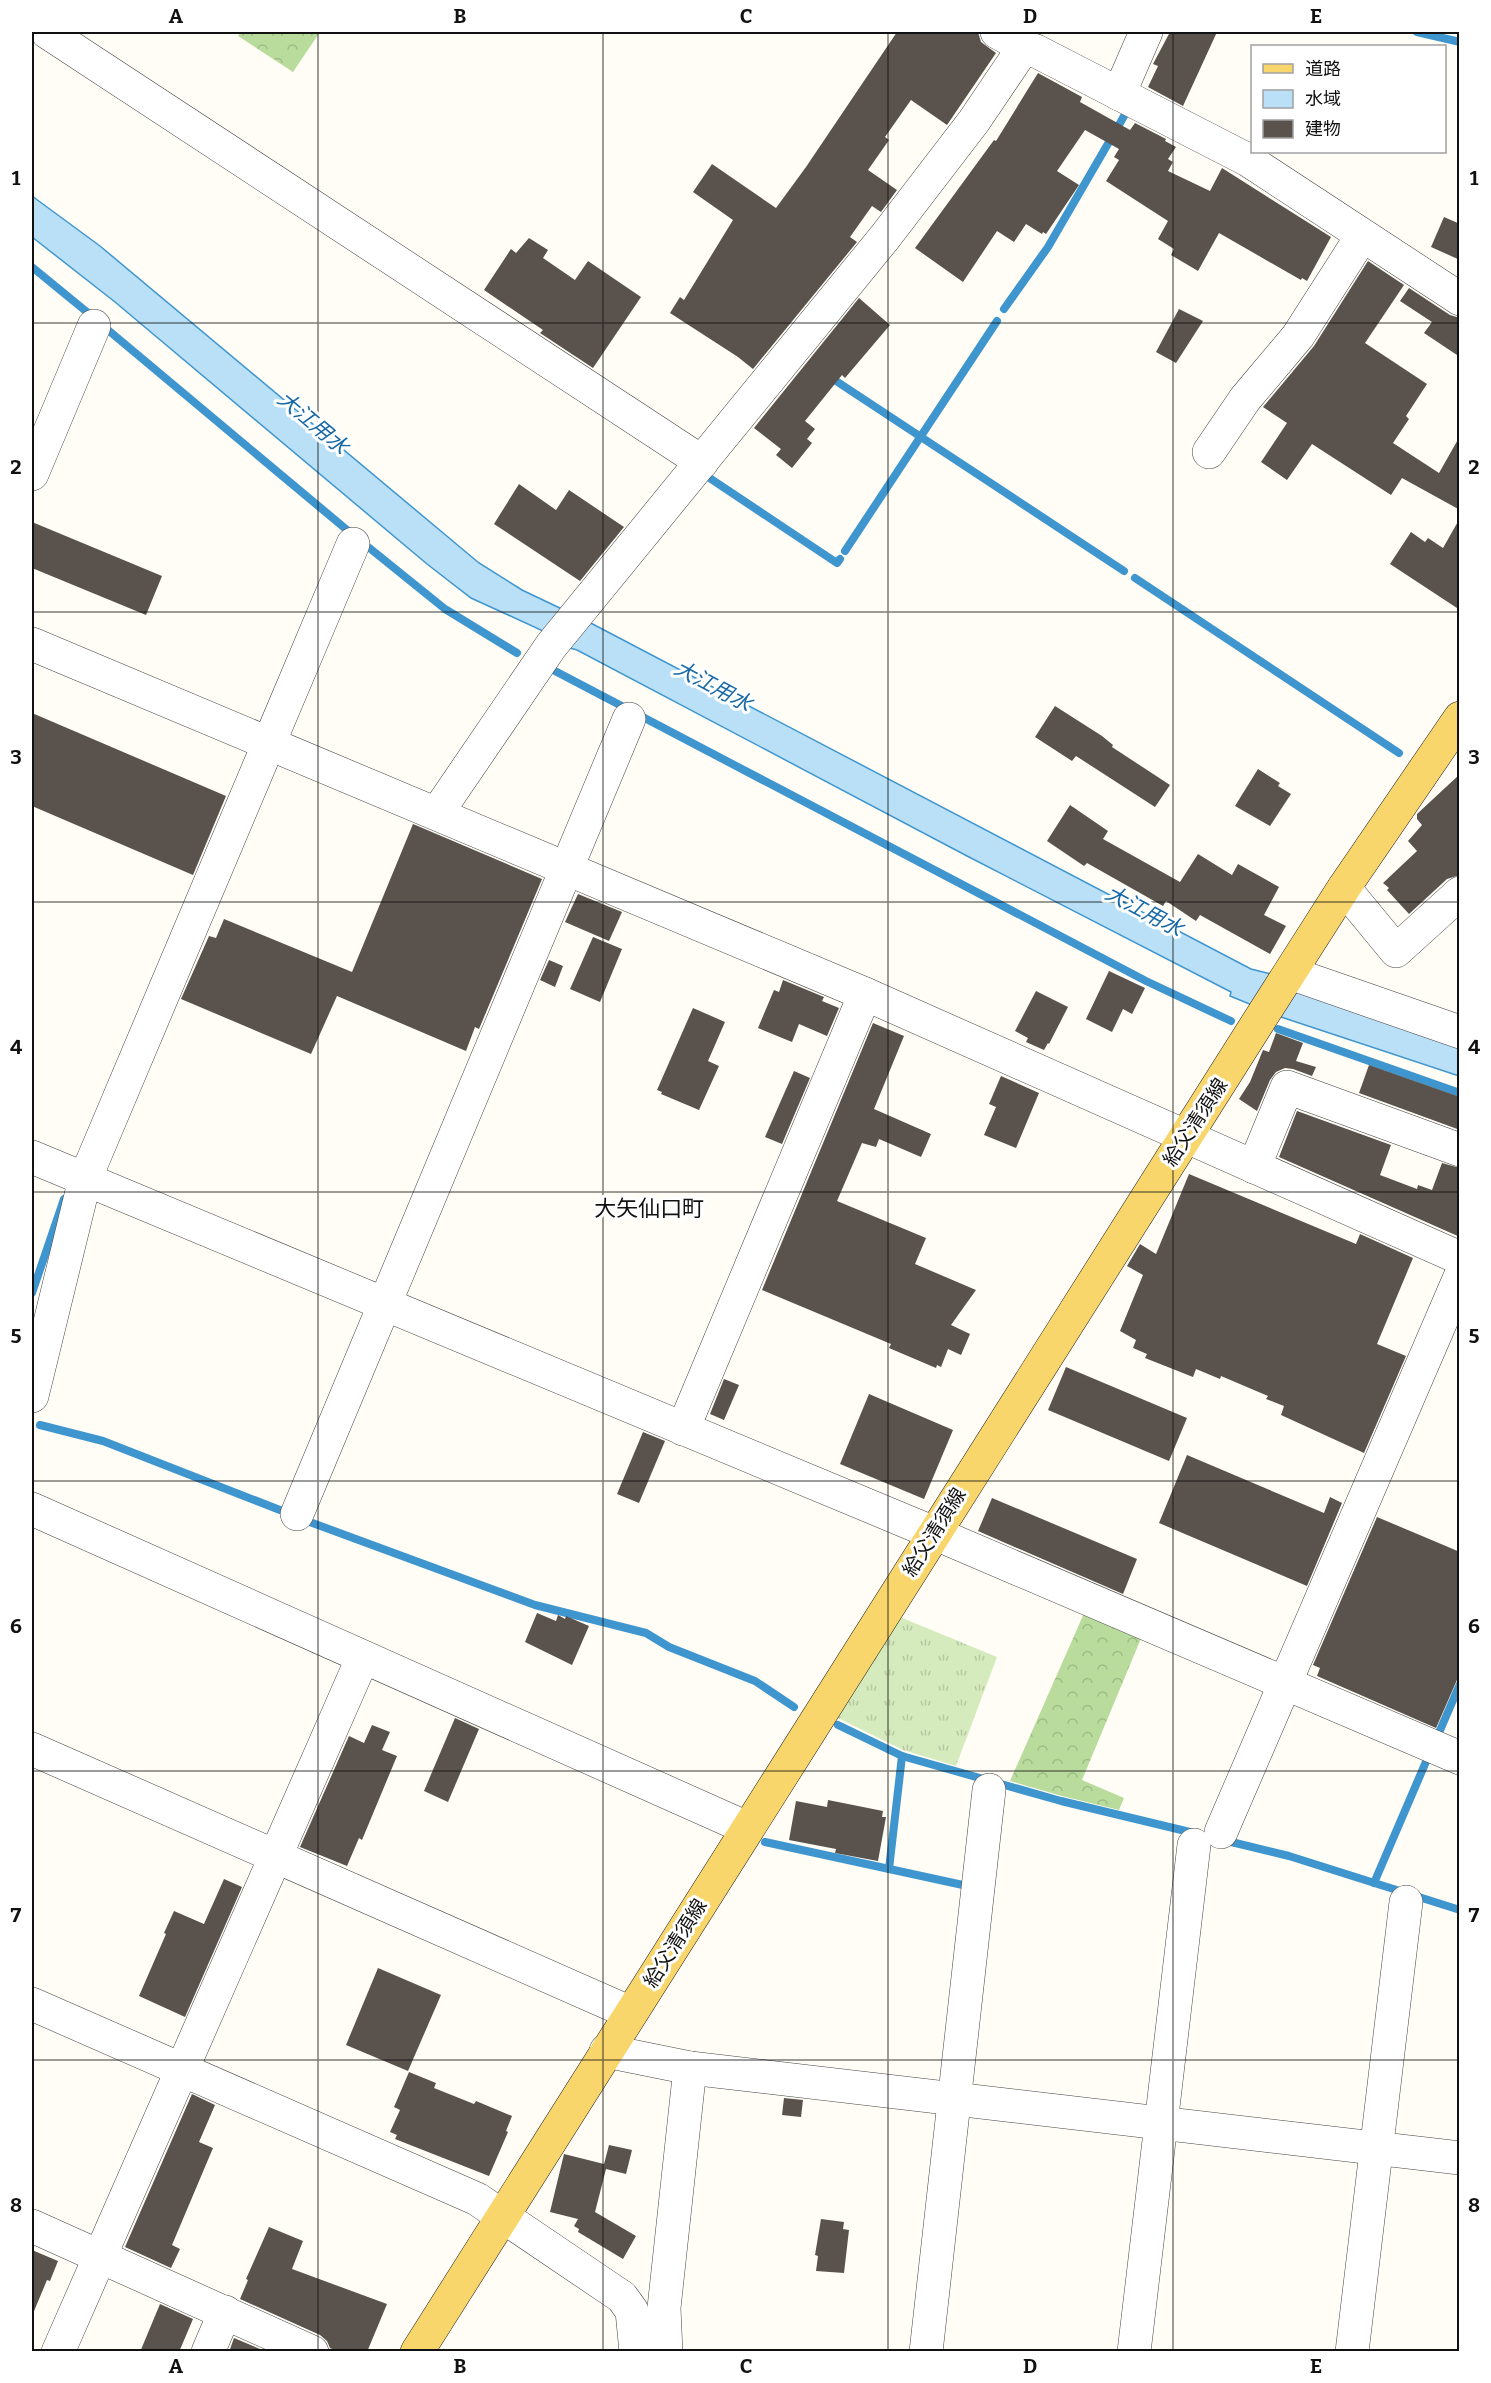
<svg xmlns="http://www.w3.org/2000/svg" width="1491" height="2383" viewBox="0 0 1491 2383" font-family="Bitter,'Noto Sans JP',serif">
<style>
.grass{fill:url(#grass-tufts)}
.forest{fill:url(#forest-crowns)}
.water{fill:#b9e0f7;stroke:#3f96cf;stroke-width:1.5}
.lines{fill:none;stroke-linecap:round;stroke-linejoin:round}
.stream{stroke:#3f96cf;stroke-width:8}
.building{fill:#5a524d}
.minor-casing{stroke:#444;stroke-width:34}
.major-casing{stroke:#222;stroke-width:34}
.minor{stroke:#fff;stroke-width:33}
.major{stroke:#f9d66b;stroke-width:33}
.grid{fill:none;stroke:#111;stroke-width:1.5;stroke-opacity:0.55}
.labels{text-anchor:middle;dominant-baseline:central;stroke-width:6;stroke-linejoin:round;paint-order:stroke}
.street-label{font-size:20px;fill:#111;stroke:#fff}
.water-label{font-size:21px;font-style:italic;fill:#1768a6;stroke:#fff}
.quarter-label{font-size:22px;fill:#111;stroke:#fff}
.neatline{fill:none;stroke:#111;stroke-width:2}
.grid-label{font-size:20px;text-anchor:middle;font-weight:bold;fill:#111}
</style>
<defs>
<pattern id="grass-tufts" width="24" height="20" patternUnits="userSpaceOnUse" patternTransform="scale(1.5)"><rect width="24" height="20" fill="#d5ebbd"/><path d="M3 7l-1-3M5 7V3M7 7l1-3M15 17l-1-3M17 17v-4M19 17l1-3" fill="none" stroke="#b6c8a1"/></pattern>
<pattern id="forest-crowns" width="20" height="18" patternUnits="userSpaceOnUse" patternTransform="scale(1.5)"><rect width="20" height="18" fill="#b9dc9c"/><path d="M2 6a3 3 0 1 1 6 0M12 15a3 3 0 1 1 6 0" fill="none" stroke="#9ebc85"/></pattern>
</defs>
<rect width="100%" height="100%" fill="#fffdf5"/>
<polygon class="grass" points="900,1617 997,1657 956,1766 903,1750 836,1717"/>
<g class="forest">
<polygon points="241,32 320,32 293,72 238,36"/>
<polygon points="1085,1611 1142,1636 1082,1780 1124,1798 1119,1810 1062,1796 1010,1781"/>
</g>
<path class="water" d="M 32,196 L 100,246 L 479,563 L 522,590 L 585,620 L 1251,969 L 1303,982 L 1459,1041 L 1459,1076 L 1281,1017 L 1230,996 L 1231,992 L 967,856 L 577,650 C 562,646 550,643 541,630 L 471,598 L 427,564 L 115,302 L 32,237 Z"/>
<g class="lines">
<g class="stream">
<polyline points="1417,32 1460,42"/>
<polyline points="32,267 93,317"/>
<polyline points="1004,309 1048,247 1127,111"/>
<polyline points="102,325 353,535"/>
<polyline points="830,377 1124,571"/>
<polyline points="705,475 837,563 840,559"/>
<polyline points="362,542 445,609 517,653"/>
<polyline points="845,551 997,321"/>
<polyline points="1135,578 1399,753"/>
<polyline points="555,671 1146,981 1231,1021"/>
<polyline points="1278,1029 1460,1093"/>
<polyline points="32,1293 64,1199"/>
<polyline points="40,1425 103,1441 285,1512"/>
<polyline points="307,1521 535,1605 646,1633 669,1647 755,1681 794,1707"/>
<polyline points="838,1725 902,1756 1061,1801 1194,1833"/>
<polyline points="1438,1735 1460,1684"/>
<polyline points="1223,1840 1289,1856 1460,1910"/>
<polyline points="765,1842 972,1887"/>
<polyline points="889,1869 902,1756"/>
<polyline points="1374,1883 1428,1757"/>
</g>
</g>
<g class="building">
<polygon points="897,32 978,32 981,42 996,53 947,125 911,100 885,137 889,140 868,170 897,190 881,212 872,206 850,237 857,242 753,369 738,357 670,313 680,297 684,300 733,220 693,192 712,164 776,208 806,167"/>
<polygon points="1170,32 1217,32 1183,106 1148,87 1158,66 1153,64"/>
<polygon points="1038,73 1082,97 1080,102 1130,130 1135,123 1166,139 1165,141 1176,147 1168,159 1173,162 1168,171 1210,191 1222,168 1331,237 1307,281 1302,278 1301,280 1219,233 1198,271 1171,255 1174,249 1158,239 1168,221 1106,181 1119,160 1114,157 1119,149 1085,130 1057,171 1079,185 1046,234 1043,232 1042,234 1026,224 1014,242 997,231 963,282 915,248 994,140 996,141"/>
<polygon points="1444,217 1460,224 1460,260 1431,247"/>
<polygon points="529,238 548,250 543,258 575,280 588,261 641,297 593,368 540,333 543,330 484,290 511,249 516,253"/>
<polygon points="1368,261 1404,285 1365,343 1427,384 1406,416 1409,419 1393,443 1439,473 1460,436 1460,510 1402,478 1391,495 1312,444 1287,480 1261,462 1287,423 1263,407 1314,346"/>
<polygon points="1409,288 1450,315 1460,318 1460,357 1424,333 1432,322 1400,301"/>
<polygon points="859,298 890,325 845,378 842,375 805,421 815,429 807,439 812,443 792,468 776,455 781,449 754,428"/>
<polygon points="1179,309 1203,321 1176,363 1156,352"/>
<polygon points="519,484 556,510 569,490 624,527 580,581 494,524"/>
<polygon points="1460,518 1460,610 1390,564 1411,532 1425,542 1428,538 1443,548"/>
<polygon points="32,522 162,576 146,615 32,568"/>
<polygon points="1055,706 1102,736 1113,745 1112,747 1170,785 1155,807 1076,756 1072,761 1035,737"/>
<polygon points="32,713 226,796 193,875 32,806"/>
<polygon points="1258,769 1280,783 1278,786 1291,794 1270,826 1235,806"/>
<polygon points="1460,774 1460,875 1447,879 1409,914 1387,890 1389,888 1383,883 1417,851 1408,841 1422,825 1417,819 1417,814"/>
<polygon points="1070,805 1108,831 1103,839 1180,882 1198,854 1232,875 1238,864 1279,887 1264,915 1286,926 1270,954 1200,915 1196,921 1166,901 1163,906 1087,863 1084,866 1047,841"/>
<polygon points="413,824 542,879 479,1029 475,1027 466,1051 337,996 311,1054 181,999 209,936 216,938 224,919 352,972"/>
<polygon points="578,894 622,912 609,941 565,922"/>
<polygon points="593,937 622,949 600,1002 570,989"/>
<polygon points="549,960 563,966 555,987 540,980"/>
<polygon points="1109,971 1145,988 1132,1014 1123,1009 1112,1032 1086,1019"/>
<polygon points="783,980 824,997 822,1001 839,1008 827,1036 799,1024 792,1042 758,1028 774,990 779,992"/>
<polygon points="1036,991 1068,1007 1049,1044 1048,1043 1044,1050 1026,1042 1028,1038 1015,1031"/>
<polygon points="693,1008 725,1022 708,1061 719,1066 699,1110 661,1094 662,1092 657,1090"/>
<polygon points="873,1023 904,1036 874,1109 931,1134 921,1157 879,1139 876,1147 862,1143 837,1201 926,1238 915,1264 976,1290 951,1325 970,1334 961,1355 948,1349 941,1367 937,1365 936,1368 889,1348 891,1344 762,1290"/>
<polygon points="1276,1033 1303,1043 1296,1061 1316,1067 1312,1076 1293,1069 1285,1068 1276,1072 1270,1080 1257,1111 1239,1099 1250,1082 1263,1050 1269,1052"/>
<polygon points="1369,1065 1460,1097 1460,1130 1359,1093"/>
<polygon points="794,1071 810,1078 782,1144 765,1137"/>
<polygon points="1001,1076 1039,1093 1016,1148 984,1135 996,1107 989,1104"/>
<polygon points="1297,1111 1391,1145 1380,1175 1417,1189 1418,1185 1432,1190 1442,1163 1460,1168 1460,1237 1279,1157"/>
<polygon points="1189,1174 1356,1244 1360,1234 1413,1258 1377,1344 1406,1356 1364,1453 1281,1415 1284,1406 1266,1399 1268,1396 1221,1376 1220,1379 1196,1369 1193,1377 1145,1358 1147,1354 1133,1348 1136,1340 1120,1331 1143,1275 1127,1266 1140,1244 1156,1254"/>
<polygon points="1066,1367 1187,1418 1169,1461 1048,1410"/>
<polygon points="724,1379 739,1385 724,1420 710,1414"/>
<polygon points="869,1394 953,1430 924,1499 840,1464"/>
<polygon points="643,1432 665,1441 639,1503 617,1494"/>
<polygon points="1187,1455 1324,1513 1330,1497 1342,1503 1307,1586 1159,1523"/>
<polygon points="992,1498 1137,1559 1123,1594 978,1531"/>
<polygon points="1377,1517 1460,1552 1460,1673 1436,1728 1317,1676 1320,1668 1313,1665"/>
<polygon points="537,1613 556,1621 558,1615 565,1619 566,1616 589,1626 572,1665 525,1642"/>
<polygon points="455,1718 479,1729 448,1802 424,1791"/>
<polygon points="372,1725 390,1732 382,1750 397,1756 362,1840 359,1838 347,1866 300,1847 349,1736 364,1743"/>
<polygon points="828,1800 883,1811 882,1817 886,1817 878,1861 835,1853 836,1849 789,1840 796,1801 827,1807"/>
<polygon points="224,1879 242,1887 185,2017 139,1996 166,1934 164,1933 174,1911 204,1924"/>
<polygon points="378,1968 441,1995 408,2071 346,2045"/>
<polygon points="409,2072 436,2083 434,2088 474,2104 476,2101 512,2116 506,2131 508,2132 489,2176 395,2139 397,2135 390,2132 400,2110 394,2107"/>
<polygon points="192,2094 215,2105 199,2142 213,2148 172,2245 180,2249 171,2268 125,2247"/>
<polygon points="784,2098 803,2100 801,2117 782,2115"/>
<polygon points="609,2145 632,2150 626,2174 606,2169 595,2212 636,2236 623,2259 578,2232 579,2229 574,2226 578,2219 550,2212 564,2154 604,2164"/>
<polygon points="821,2219 844,2222 843,2229 849,2230 844,2273 816,2271 818,2256 815,2255"/>
<polygon points="269,2227 303,2241 292,2269 387,2304 367,2352 339,2352 330,2348 327,2341 320,2335 240,2299 248,2280 246,2279"/>
<polygon points="32,2250 58,2261 50,2281 47,2280 32,2316"/>
<polygon points="160,2304 193,2319 179,2352 140,2352"/>
<polygon points="234,2338 260,2349 259,2352 229,2352"/>
</g>
<g class="lines">
<defs>
<g id="minor">
<polyline points="47,32 702,462"/>
<polyline points="997,32 1024,47 1036,51 1248,160 1460,299"/>
<polyline points="1119,94 1146,32"/>
<polyline points="1209,452 1245,399 1298,336 1362,236"/>
<polyline points="32,474 94,326"/>
<polyline points="32,644 865,994 1460,1258"/>
<polyline points="437,813 551,646 885,237 974,121 1024,47"/>
<polyline points="1344,888 1396,951 1460,893"/>
<polyline points="1290,973 1460,1032"/>
<polyline points="32,1157 934,1533 1460,1758"/>
<polyline points="1254,1167 1287,1087 1460,1150"/>
<polyline points="32,1396 85,1179 353,544"/>
<polyline points="683,1429 865,994"/>
<polyline points="32,1509 747,1828"/>
<polyline points="297,1514 629,719"/>
<polyline points="32,1749 631,2013"/>
<polyline points="1221,1832 1460,1277"/>
<polyline points="32,2004 477,2199 622,2297 632,2311 636,2352"/>
<polyline points="606,2051 690,2068 1460,2158"/>
<polyline points="32,2226 312,2352"/>
<polyline points="58,2352 363,1657"/>
<polyline points="208,2352 225,2312"/>
<polyline points="666,2352 664,2308 690,2068"/>
<polyline points="926,2352 989,1790"/>
<polyline points="1134,2352 1194,1845"/>
<polyline points="1352,2352 1406,1902"/>
</g>
<polyline id="major" points="417,2352 1262,1016 1345,886 1460,718"/>
</defs>
<use href="#minor" class="minor-casing"/>
<use href="#major" class="major-casing"/>
<use href="#minor" class="minor"/>
<use href="#major" class="major"/>
</g>
<path class="grid" d="M 318,32 L 318,2352M 603,32 L 603,2352M 888,32 L 888,2352M 1173,32 L 1173,2352M 32,323 L 1460,323M 32,612 L 1460,612M 32,902 L 1460,902M 32,1192 L 1460,1192M 32,1481 L 1460,1481M 32,1771 L 1460,1771M 32,2060 L 1460,2060"/>
<g class="labels">
<g class="street-label">
<text transform="translate(1195 1122) rotate(-57)">給父清須線</text>
<text transform="translate(934 1532) rotate(-58)">給父清須線</text>
<text transform="translate(675 1943) rotate(-58)">給父清須線</text>
</g>
<g class="water-label">
<text transform="translate(313 423) rotate(40)">大江用水</text>
<text transform="translate(713 686) rotate(28)">大江用水</text>
<text transform="translate(1144 911) rotate(28)">大江用水</text>
</g>
<g class="quarter-label">
<text x="649" y="1208">大矢仙口町</text>
</g>
</g>
<rect width="1491" height="2383" fill="none" stroke="#ffffff" stroke-width="66"/>
<rect x="1251" y="45" width="195" height="108" fill="#ffffff" stroke="#a0a0a0" stroke-width="1.5"/>
<rect x="1263" y="64" width="30" height="9" fill="#f9d66b" stroke="#a0a0a0" stroke-width="1.5"/>
<text x="1305" y="75" font-size="18" fill="#111111">道路</text>
<rect x="1263" y="90" width="30" height="18" fill="#b9e0f7" stroke="#a0a0a0" stroke-width="1.5"/>
<text x="1305" y="105" font-size="18" fill="#111111">水域</text>
<rect x="1263" y="120" width="30" height="18" fill="#5a524d" stroke="#a0a0a0" stroke-width="1.5"/>
<text x="1305" y="135" font-size="18" fill="#111111">建物</text>
<rect x="33" y="33" width="1425" height="2317" class="neatline"/>
<g class="grid-label">
<text x="176" y="23">A</text>
<text x="460" y="23">B</text>
<text x="746" y="23">C</text>
<text x="1030" y="23">D</text>
<text x="1316" y="23">E</text>
<text x="16" y="185">1</text>
<text x="1474" y="185">1</text>
<text x="16" y="474">2</text>
<text x="1474" y="474">2</text>
<text x="16" y="764">3</text>
<text x="1474" y="764">3</text>
<text x="16" y="1054">4</text>
<text x="1474" y="1054">4</text>
<text x="16" y="1343">5</text>
<text x="1474" y="1343">5</text>
<text x="16" y="1633">6</text>
<text x="1474" y="1633">6</text>
<text x="16" y="1922">7</text>
<text x="1474" y="1922">7</text>
<text x="16" y="2212">8</text>
<text x="1474" y="2212">8</text>
<text x="176" y="2373">A</text>
<text x="460" y="2373">B</text>
<text x="746" y="2373">C</text>
<text x="1030" y="2373">D</text>
<text x="1316" y="2373">E</text>
</g>
</svg>
